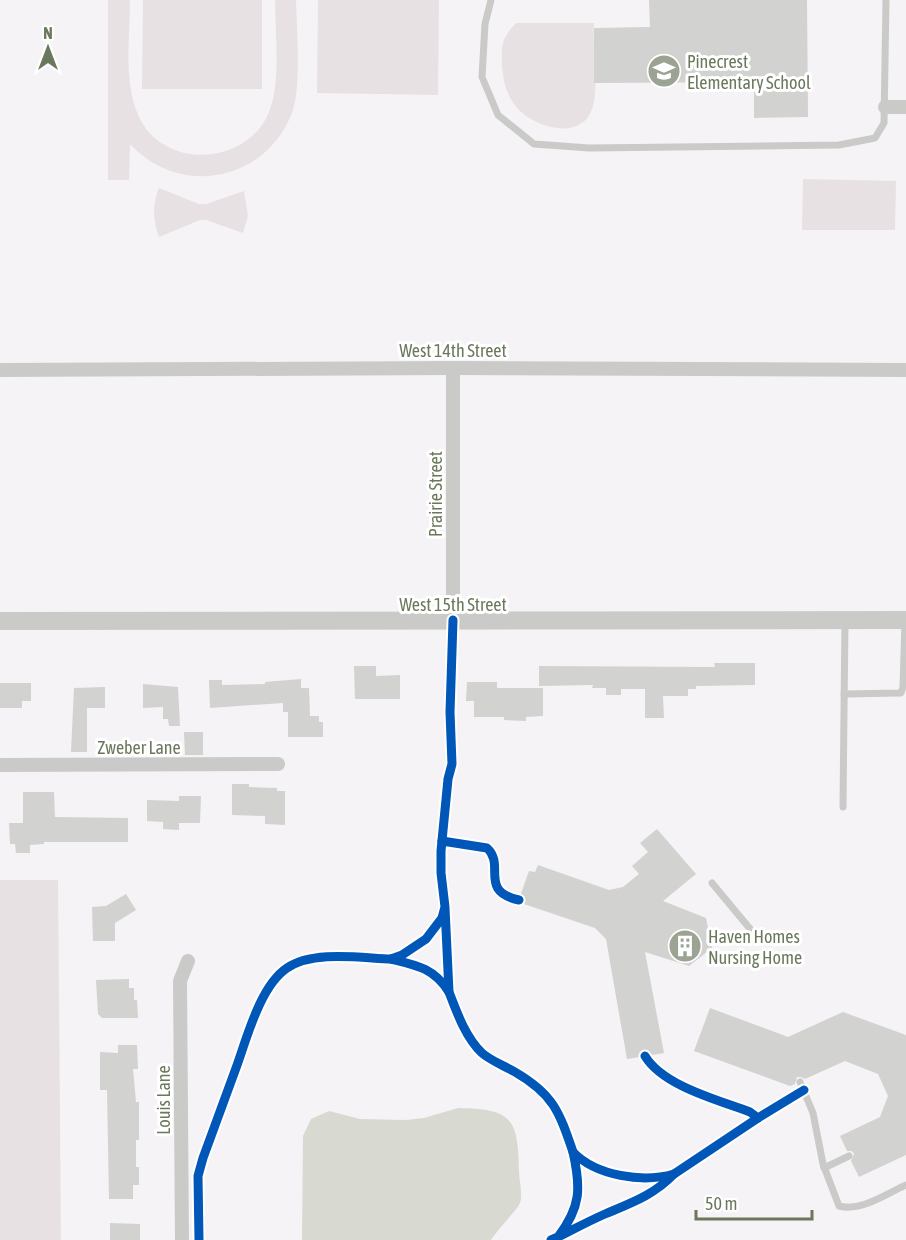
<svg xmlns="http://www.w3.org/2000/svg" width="906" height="1240" viewBox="0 0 906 1240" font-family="'Asap Condensed',sans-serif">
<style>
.green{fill:#e8e1e4}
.water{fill:#d8dad1}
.building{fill:#d2d2d0}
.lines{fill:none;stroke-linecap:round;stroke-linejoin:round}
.service{stroke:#cacbc9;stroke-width:7}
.minor{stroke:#cacbc9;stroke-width:14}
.tertiary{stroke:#cacbc9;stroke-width:18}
.cycleway-casing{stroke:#fff;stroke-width:13}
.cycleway{stroke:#0057b8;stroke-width:9}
.labels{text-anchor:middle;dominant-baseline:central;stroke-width:6;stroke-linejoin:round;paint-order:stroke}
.poi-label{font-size:18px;fill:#6a795c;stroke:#fff;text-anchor:start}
.street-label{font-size:18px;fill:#6a795c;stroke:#fff}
</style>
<rect width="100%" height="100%" fill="#f5f3f5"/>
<g class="green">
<path d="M 108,0 L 130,0 C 130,38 123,82 139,117 C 165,172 251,165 270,109 C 281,80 275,32 275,0 L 296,0 C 297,28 301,85 293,110 C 268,181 181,199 130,144 L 129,180 L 108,180 Z"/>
<polygon points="143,0 262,0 262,89 142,89"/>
<polygon points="318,0 439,0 438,95 317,93"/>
<path d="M 516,23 L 594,23 C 592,47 599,85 593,106 C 584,141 539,129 520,111 C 507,98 503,82 502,64 C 501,44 502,38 516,23 Z"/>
<polygon points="803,179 896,181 895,230 802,230"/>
<path d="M 159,188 L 199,204 L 206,204 L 244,191 L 248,216 L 243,233 L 206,220 L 200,220 L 159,237 C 153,221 152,204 159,188 Z"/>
<polygon points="0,880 58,880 61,1240 0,1240"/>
</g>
<path class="water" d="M 458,1108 C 512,1109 518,1118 519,1171 C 519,1179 523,1195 520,1203 C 517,1210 497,1230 491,1240 L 302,1240 L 303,1136 L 311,1119 L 329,1111 L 360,1119 L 406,1120 L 424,1118 Z"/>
<g class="building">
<polygon points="649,0 807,0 808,117 754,118 754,82 594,83 594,28 650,27"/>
<polygon points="714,663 755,663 755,685 696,686 696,689 688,689 688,696 663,696 664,718 645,718 645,689 621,689 621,695 606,695 606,688 592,688 593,685 539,686 539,666 715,667"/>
<polygon points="354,666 376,666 376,676 400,675 400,699 355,699"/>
<polygon points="301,679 301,688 309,688 310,716 319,716 319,722 323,722 323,737 288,737 288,712 283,712 283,703 210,708 209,680 222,680 222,685 265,684 265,682"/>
<polygon points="467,682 497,682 497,688 543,688 543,716 526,717 526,721 504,720 504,717 474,717 474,701 466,701"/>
<polygon points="0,683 31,683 31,701 22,701 22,708 0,708"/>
<polygon points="143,684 178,687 180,726 169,726 168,719 163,719 163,707 143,708"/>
<polygon points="105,687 105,708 87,708 87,752 71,752 74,688"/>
<polygon points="184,732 203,732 203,755 185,755"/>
<polygon points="232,784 249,784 249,787 277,788 277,791 285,791 285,825 265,824 265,816 232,815"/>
<polygon points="23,792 54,792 55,817 128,818 128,842 44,842 44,844 30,845 30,853 16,853 15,844 10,844 9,823 23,823"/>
<polygon points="179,796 201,796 200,823 179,823 179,830 163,829 163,822 147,821 147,800 179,801"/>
<polygon points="657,829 696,874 663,901 706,918 712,948 689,966 645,952 664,1053 627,1059 606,939 595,928 518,902 529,871 535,872 538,865 609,890 623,887 639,874 632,866 648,852 640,843"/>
<polygon points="126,894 136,910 115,923 115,941 93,941 92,907 106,906"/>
<polygon points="129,979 129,988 134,988 134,1000 137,1000 138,1018 102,1018 98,1014 96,980"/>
<polygon points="710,1008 788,1037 843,1012 906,1035 906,1155 859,1177 851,1161 854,1154 852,1151 847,1151 840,1136 880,1117 888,1096 878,1074 845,1061 805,1079 801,1077 797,1077 795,1084 790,1086 694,1051"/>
<polygon points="118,1045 137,1045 138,1069 133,1069 136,1102 139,1102 139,1140 136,1140 136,1167 139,1167 139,1185 133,1185 133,1199 109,1199 107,1090 100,1090 100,1052 118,1053"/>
<polygon points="110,1223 140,1224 140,1240 110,1240"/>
</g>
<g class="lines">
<g class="service">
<polyline points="491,0 485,24 482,77 498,115 534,144 589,148 839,145 875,138 884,123 886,0"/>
<polyline points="844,694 901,693 903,687 905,621"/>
<polyline points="843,807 845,620"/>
<polyline points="712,883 756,936"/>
<path d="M 800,1082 L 813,1113 L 823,1164 L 839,1206 C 861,1212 886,1194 906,1185"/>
<polyline points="824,1168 849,1156"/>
</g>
<g class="minor">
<polyline points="885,107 906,107"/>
<polyline points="453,368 453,620"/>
<polyline points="0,370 453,368 906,370"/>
<polyline points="0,765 278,764"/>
<polyline points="182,1240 180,981 188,961"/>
</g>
<polyline class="tertiary" points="0,621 906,620"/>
<defs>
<g id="cycleway">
<path d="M 442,841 L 487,848 C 506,865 478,891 519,900"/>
<path d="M 445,908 L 449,992 C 434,968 416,965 391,959 L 402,955 L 426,939 L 442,918 L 445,907 L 441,873 L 441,851 L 448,779 L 452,764 L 450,712 L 453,620"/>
<path d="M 449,992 C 457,1013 466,1038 482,1053 C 491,1061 505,1066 515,1072 C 553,1094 559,1111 573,1152"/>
<path d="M 645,1056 C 663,1086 718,1100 750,1112 L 758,1118"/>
<polyline points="674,1174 758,1118 804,1090"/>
<path d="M 199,1240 L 198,1176 L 203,1158 C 214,1128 225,1098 236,1068 C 247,1038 260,986 287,968 C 313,950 361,958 391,959"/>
<path d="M 551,1240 L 558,1237 C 574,1229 589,1221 605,1214 C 631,1203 654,1195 674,1174 C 643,1183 596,1176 573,1152 C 581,1188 581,1207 558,1237"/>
</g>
</defs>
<use href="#cycleway" class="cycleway-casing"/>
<use href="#cycleway" class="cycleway"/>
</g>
<defs>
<symbol id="school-disc" viewBox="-11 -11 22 22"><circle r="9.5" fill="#9ba492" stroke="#fff"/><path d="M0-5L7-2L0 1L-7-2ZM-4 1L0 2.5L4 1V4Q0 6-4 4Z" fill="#fff"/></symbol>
<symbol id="building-disc" viewBox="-11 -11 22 22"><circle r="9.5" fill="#9ba492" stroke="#fff"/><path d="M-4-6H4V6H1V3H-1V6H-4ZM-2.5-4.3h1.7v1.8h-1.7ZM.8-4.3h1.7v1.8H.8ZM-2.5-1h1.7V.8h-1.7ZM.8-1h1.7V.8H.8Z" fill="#fff"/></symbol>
</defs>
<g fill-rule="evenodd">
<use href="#school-disc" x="645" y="52" width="38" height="38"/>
<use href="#building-disc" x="666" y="927" width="38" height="38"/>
</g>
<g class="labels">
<g class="poi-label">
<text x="687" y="61">Pinecrest<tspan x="687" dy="21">Elementary School</tspan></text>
<text x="708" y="936">Haven Homes<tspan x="708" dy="21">Nursing Home</tspan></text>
</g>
<g class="street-label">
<text x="453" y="350">West 14th Street</text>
<text transform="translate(435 494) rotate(-90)">Prairie Street</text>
<text x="453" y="604">West 15th Street</text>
<text x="139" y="747">Zweber Lane</text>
<text transform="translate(163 1100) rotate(-90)">Louis Lane</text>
</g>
</g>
<g transform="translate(48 48)" stroke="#ffffff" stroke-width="4.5" paint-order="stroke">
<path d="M0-4.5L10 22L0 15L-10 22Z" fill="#6a795c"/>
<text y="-9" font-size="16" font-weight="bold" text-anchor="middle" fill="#6a795c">N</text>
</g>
<path d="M696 1210v9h116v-9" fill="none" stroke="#6a795c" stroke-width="3"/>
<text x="705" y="1210" font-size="18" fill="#6a795c" stroke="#ffffff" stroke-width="4.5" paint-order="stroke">50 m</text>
</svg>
